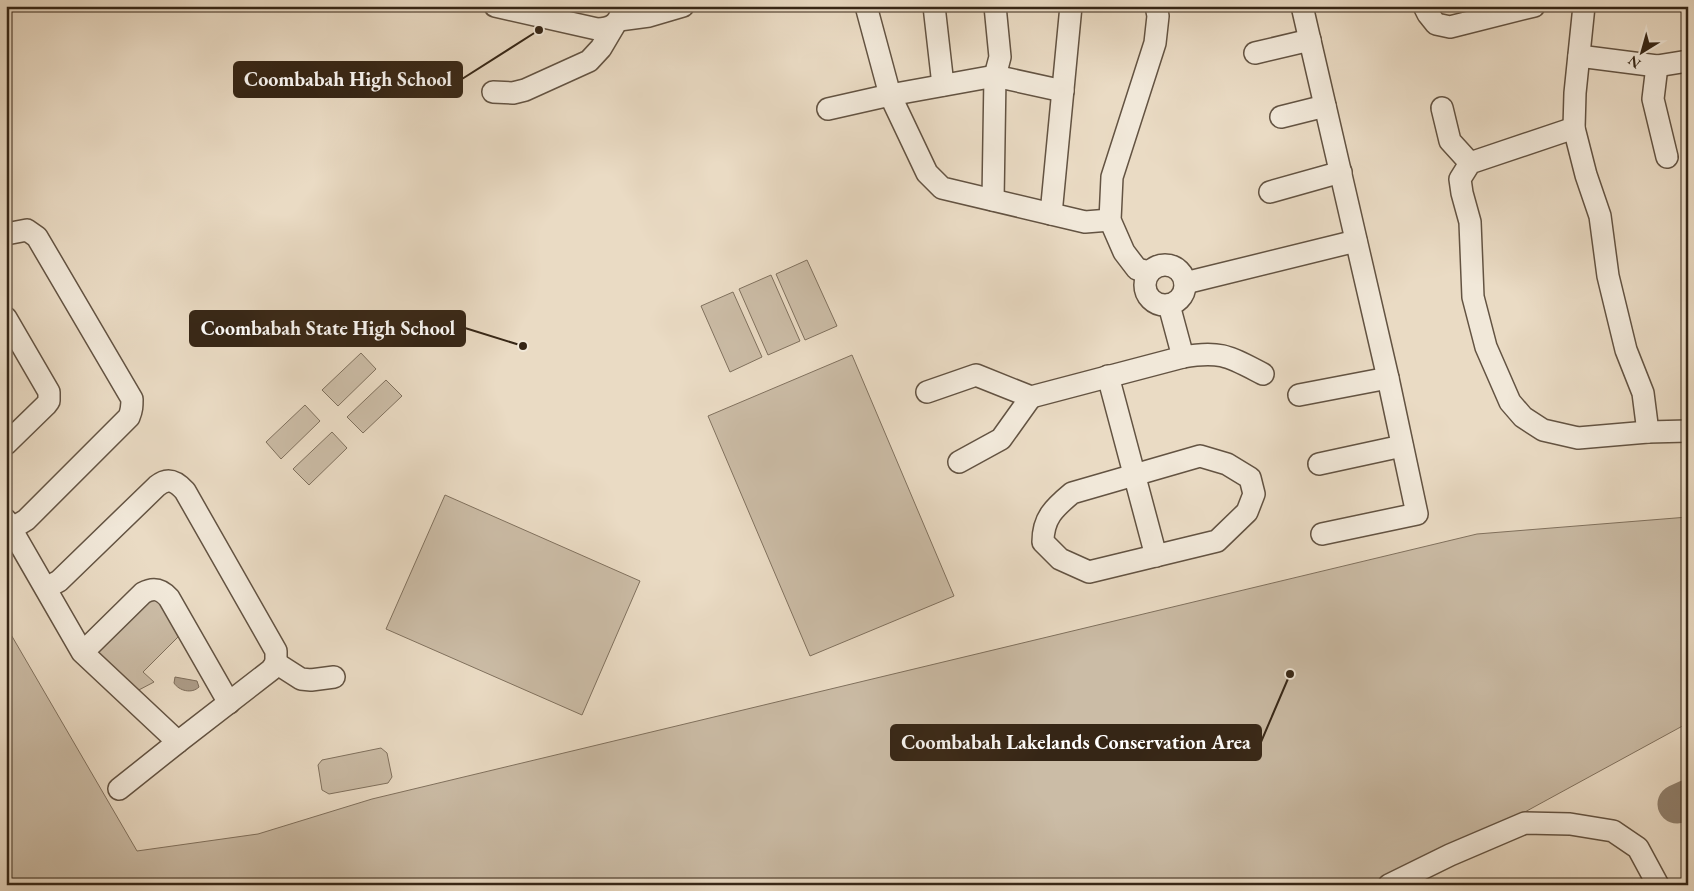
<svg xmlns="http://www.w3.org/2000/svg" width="1694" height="891" viewBox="0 0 1694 891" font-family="'EB Garamond',serif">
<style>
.green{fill:#cbbca6;stroke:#80715e}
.water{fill:#ad9d89;stroke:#7d6d5b}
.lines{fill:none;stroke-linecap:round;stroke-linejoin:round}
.taxiway{stroke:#90806d;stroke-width:39}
.minor-casing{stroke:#635342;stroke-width:24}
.minor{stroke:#f1e8d9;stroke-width:21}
.leader{fill:none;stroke:#362616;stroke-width:2}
.callout-dot{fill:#362616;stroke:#f1e8d9;stroke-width:2}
.callout{fill:#362616;stroke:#362616;stroke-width:2}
.callout-label{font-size:20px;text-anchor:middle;font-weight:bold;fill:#fff}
</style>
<rect width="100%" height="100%" fill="#eadbc4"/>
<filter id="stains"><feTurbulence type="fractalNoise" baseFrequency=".004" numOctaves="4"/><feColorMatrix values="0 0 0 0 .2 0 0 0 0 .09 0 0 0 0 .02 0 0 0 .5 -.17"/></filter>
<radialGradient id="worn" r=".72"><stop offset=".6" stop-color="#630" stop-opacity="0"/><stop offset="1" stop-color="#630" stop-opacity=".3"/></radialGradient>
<g class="green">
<polygon points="807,260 837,326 805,340 776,274"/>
<polygon points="771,275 800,341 768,355 739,289"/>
<polygon points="733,292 762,357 730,372 701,306"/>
<polygon points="361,353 376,369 338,406 322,390"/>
<polygon points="852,355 954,596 810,656 708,416"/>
<polygon points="386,380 402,396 363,433 347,417"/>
<polygon points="305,405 320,421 281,459 266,442"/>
<polygon points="332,432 347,448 309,485 293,469"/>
<polygon points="445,495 640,581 582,715 386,629"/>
<polygon points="1688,517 1688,723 1391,885 6,885 6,626 137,851 258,834 372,799 1477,534"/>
<polygon points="154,594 183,632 143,672 154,682 135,692 100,656 98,652"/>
<polygon points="381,748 387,753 392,777 388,783 329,794 322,790 318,765 322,760"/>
</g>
<path class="water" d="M 175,677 L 197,681 L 199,687 C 192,694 179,691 174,683 Z"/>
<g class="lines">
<polyline class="taxiway" points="1677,804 1688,799"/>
<defs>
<g id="minor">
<path d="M 495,6 L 597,29 C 613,29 621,22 622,6"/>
<polyline points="866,6 890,95 927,173 942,188 1085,222 1110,220"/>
<polyline points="934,6 943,85"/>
<polyline points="1302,6 1388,378 1417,514 1322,534"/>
<polyline points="1424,6 1428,14 1436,24 1450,27 1534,6"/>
<polyline points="1584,6 1575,93 1574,128 1586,175 1600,216 1608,276 1626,350 1643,393 1648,432"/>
<polyline points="619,20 649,16 683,6"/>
<polyline points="1255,53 1310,40"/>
<polyline points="1579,56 1657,66 1688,61"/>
<polyline points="1657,66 1653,99 1667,157"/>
<polyline points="493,92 513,93 525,90 589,61 601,48 614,26"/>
<polyline points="1442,108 1450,141 1470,163"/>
<polyline points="828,109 890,95 995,76 1063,91"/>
<polyline points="1281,117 1325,106"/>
<polyline points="1574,128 1470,163 1460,179 1462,193 1470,222 1473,297 1486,347 1510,402 1523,417 1543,430 1578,438 1648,432 1688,431"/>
<polyline points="1270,192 1341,172"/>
<polyline points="993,200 995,76 1000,57 995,6"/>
<polyline points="1051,214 1071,6"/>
<path d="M 6,234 L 27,230 L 37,237 L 132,399 C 132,406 132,410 129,417 L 26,520 L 11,529"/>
<circle cx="1165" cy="285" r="20"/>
<polyline points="1149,272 1137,269 1124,252 1110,220 1112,177 1155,43 1158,16 1156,6"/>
<polyline points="1185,283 1356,241"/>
<polyline points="1169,305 1183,357"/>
<polyline points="6,318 49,392 49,401 46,405 6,444"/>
<polyline points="1108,376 1156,556"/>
<path d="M 927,392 L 976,375 L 1031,397 L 1183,357 C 1221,350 1230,357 1263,374"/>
<polyline points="1299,395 1388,378"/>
<path d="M 1200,456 L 1227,464 L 1250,478 L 1254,494 L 1247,512 L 1217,541 L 1089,572 L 1060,559 L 1043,542 C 1043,518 1054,508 1072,493 Z"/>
<polyline points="959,462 1001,439 1031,397"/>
<polyline points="1319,464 1402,446"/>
<polyline points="6,520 82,652 178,742 271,670 276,663 301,679 311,680 334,677"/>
<path d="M 46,588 L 59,581 L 157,486 C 168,477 176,481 185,491 L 276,651 L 276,663"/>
<path d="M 83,652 L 143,593 C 154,587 161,589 169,598 L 229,703"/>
<polyline points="119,789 178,742"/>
<polyline points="1389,885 1450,855 1525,823 1570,824 1613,831 1638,848 1658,885"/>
</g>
</defs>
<use href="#minor" class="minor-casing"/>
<use href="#minor" class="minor"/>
</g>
<path class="leader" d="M539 30L462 79M523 346L465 328M1290 674L1261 742"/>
<g class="callout-dot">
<circle cx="539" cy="30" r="5"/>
<circle cx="523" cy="346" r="5"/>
<circle cx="1290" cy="674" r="5"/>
</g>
<g class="callout">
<rect x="234" y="62" width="228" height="35" rx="5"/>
<rect x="190" y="311" width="275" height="35" rx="5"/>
<rect x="891" y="725" width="370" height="35" rx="5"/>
</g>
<g class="callout-label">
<text x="348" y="86">Coombabah High School</text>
<text x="328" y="335">Coombabah State High School</text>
<text x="1076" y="749">Coombabah Lakelands Conservation Area</text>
</g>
<rect width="1694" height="891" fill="none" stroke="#eadbc4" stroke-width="25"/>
<rect x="8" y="8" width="1679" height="876" fill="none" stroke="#362616" stroke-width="2.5"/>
<rect x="12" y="12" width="1669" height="866" fill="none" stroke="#362616"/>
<g transform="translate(1642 52) rotate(217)" stroke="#f1e8d9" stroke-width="4" paint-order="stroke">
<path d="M0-4L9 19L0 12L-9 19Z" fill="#362616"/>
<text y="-8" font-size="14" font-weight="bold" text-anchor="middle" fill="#362616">N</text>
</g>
<rect width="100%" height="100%" filter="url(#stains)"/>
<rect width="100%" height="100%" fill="url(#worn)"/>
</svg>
